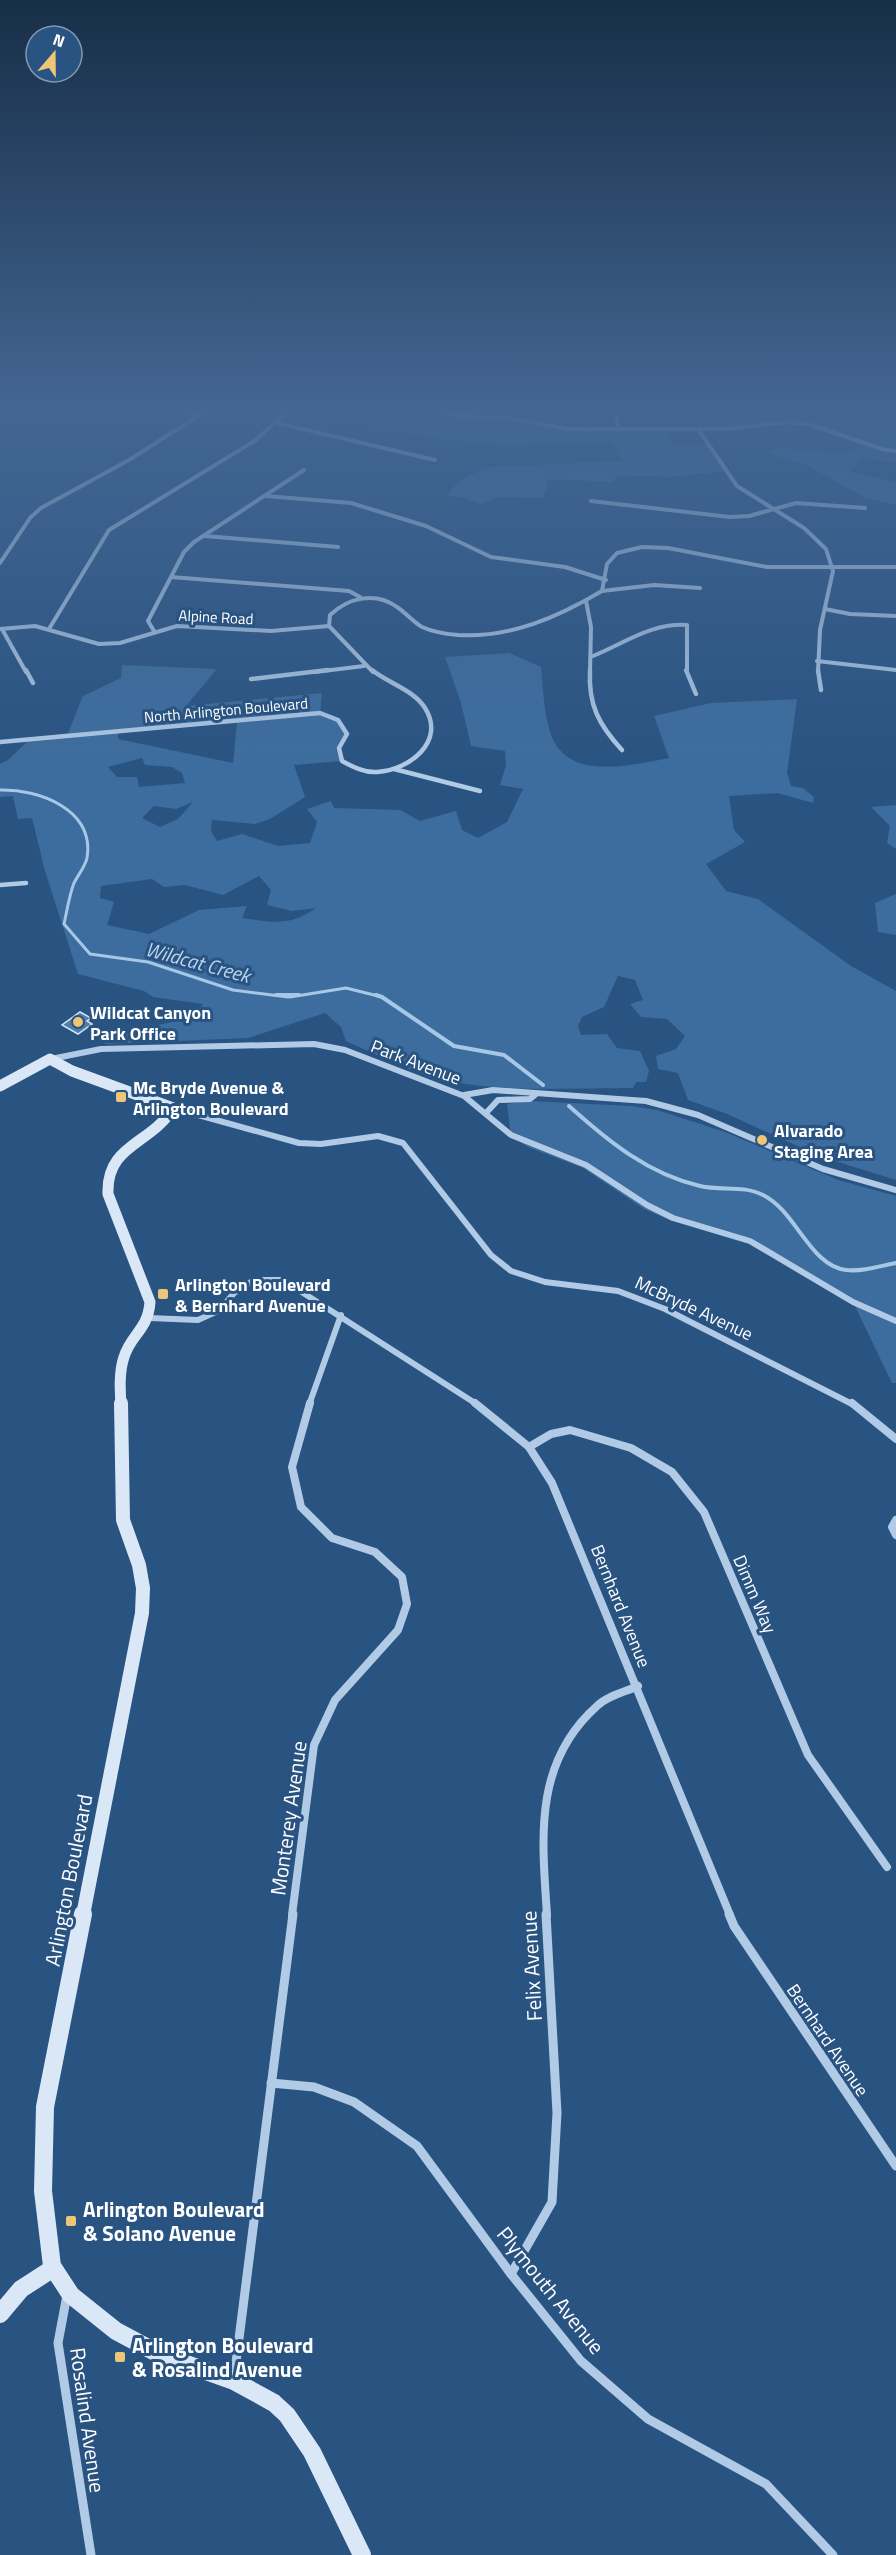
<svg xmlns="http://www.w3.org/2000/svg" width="896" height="2555" viewBox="0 0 896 2555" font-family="'Titillium Web',sans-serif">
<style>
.green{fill:#3d6d9e;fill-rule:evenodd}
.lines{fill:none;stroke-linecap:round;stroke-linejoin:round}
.stream-far1{stroke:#a6c7e6;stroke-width:3}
.stream{stroke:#a6c7e6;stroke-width:4}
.building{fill:#517da9;stroke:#d4e4f5;stroke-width:1.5}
.street-far4{stroke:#b1cbe6;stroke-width:4}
.street-far3{stroke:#b1cbe6;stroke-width:4.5}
.street-far2{stroke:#b1cbe6;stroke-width:6}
.street-far1{stroke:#b1cbe6;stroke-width:8}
.street{stroke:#b1cbe6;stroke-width:9}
.secondary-far2{stroke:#dae7f6;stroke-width:11}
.secondary-far1{stroke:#dae7f6;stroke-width:14}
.secondary{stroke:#dae7f6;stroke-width:18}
.poi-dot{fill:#edc678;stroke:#295381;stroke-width:2}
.labels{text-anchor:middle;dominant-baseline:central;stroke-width:6;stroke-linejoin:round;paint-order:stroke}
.far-street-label{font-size:15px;fill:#fff;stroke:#295381}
.poi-label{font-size:18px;font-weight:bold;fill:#fff;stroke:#295381;text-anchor:start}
.street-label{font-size:18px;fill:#fff;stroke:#295381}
.water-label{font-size:20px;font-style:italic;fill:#bcd5ed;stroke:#295381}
.near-street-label{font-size:21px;fill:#fff;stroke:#295381}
.near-poi-label{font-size:21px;font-weight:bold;fill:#fff;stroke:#295381;text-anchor:start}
</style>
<rect width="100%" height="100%" fill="#295381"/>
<g class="green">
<path d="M 433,411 L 561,411 L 550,427 L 666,429 L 672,444 L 708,444 L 727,471 L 668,477 L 618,475 L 612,482 L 549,479 L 543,498 L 498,497 L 482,504 L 461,497 L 448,496 C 454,481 475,472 490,467 L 622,461 L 612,442 L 503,446 L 371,429 L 370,413 L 420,423 Z"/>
<polygon points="568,411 603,411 597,424 593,425 565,422 563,420"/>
<path d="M 696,411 L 896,411 L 896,463 L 862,458 L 850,472 L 896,482 L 896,505 L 865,498 L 807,465 L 767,453 L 782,448 L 846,453 L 863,443 C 839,433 814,422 787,423 C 757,423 728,429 698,429 Z"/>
<path d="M 509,653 L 541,667 C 543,689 544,712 550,732 C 566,783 631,765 669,758 L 654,716 L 711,703 L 797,699 L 787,773 L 791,786 L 803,788 L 814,797 L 813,803 L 778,793 L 729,796 L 734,830 L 745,842 L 706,864 L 726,891 L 758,899 L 851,966 L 896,991 L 896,1180 L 822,1157 L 727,1114 L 688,1100 L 678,1073 L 658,1069 L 656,1056 L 676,1049 L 685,1036 L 667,1019 L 641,1017 L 630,1004 L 643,1000 L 635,980 L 618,976 L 604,1007 L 582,1017 L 578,1026 L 581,1035 L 607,1034 L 617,1048 L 640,1051 L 649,1071 L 646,1082 L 636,1082 L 633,1088 C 575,1088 496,1093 440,1079 C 407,1070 377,1055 346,1041 L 341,1027 L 325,1013 L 248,1038 L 105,1044 L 105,1036 L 196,1017 L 203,1004 L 153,997 L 144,991 L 78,974 L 45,871 L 32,818 L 18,819 L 13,796 L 0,797 L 0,764 L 8,760 L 30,739 L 68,733 L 83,696 L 121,678 L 122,665 L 217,669 L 186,706 L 322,693 L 320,713 L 338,720 L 347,734 L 339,748 L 342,761 L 294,765 L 305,797 L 270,819 L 255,824 L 212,820 L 211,831 L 217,841 L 242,834 L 278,846 L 310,843 L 317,822 L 307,809 L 331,801 L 334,808 L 400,810 L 420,821 L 456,811 L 462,830 L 478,838 L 507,822 L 523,789 L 500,785 L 506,765 L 505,751 L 471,746 L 461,703 L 445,657 ZM 237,723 L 233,763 L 118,739 L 118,732 ZM 142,758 L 145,765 L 172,767 L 182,773 L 185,783 L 139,787 L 137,777 L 117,777 L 108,767 ZM 193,802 L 178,819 L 160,827 L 142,818 L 154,806 L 176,809 ZM 259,876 L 271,890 L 267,905 L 292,911 L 316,908 C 289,927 273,922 242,918 L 247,906 L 199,910 L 149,934 L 107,925 L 114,902 L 100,898 L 101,886 L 152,879 L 164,887 L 185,885 L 223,895 Z"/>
<polygon points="896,805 896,849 887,843 890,826 871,807"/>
<polygon points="896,894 896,935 878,932 875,903"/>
<polygon points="530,1101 631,1106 657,1110 725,1132 838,1180 896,1196 896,1383 892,1383 853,1302 748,1244 672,1221 644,1209 583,1168 528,1147 511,1136 507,1104"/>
</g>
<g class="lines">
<g class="stream-far1">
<path d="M 0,790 C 38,789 95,809 87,858 C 85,867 78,875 74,883 C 69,896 67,911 64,924 L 90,954 L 148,962 L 233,990 L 288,997"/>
<polyline points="290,997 346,988 382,997"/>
</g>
<g class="stream">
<polyline points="276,995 299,995"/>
<polyline points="376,995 382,997 454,1046 504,1055 543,1085"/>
<path d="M 569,1106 C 608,1141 648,1174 700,1186 C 721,1191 744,1185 763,1195 C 796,1211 810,1266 846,1270 C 862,1272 880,1266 896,1263"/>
</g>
</g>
<polygon class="building" points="80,1012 91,1018 87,1021 92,1024 78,1034 62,1025"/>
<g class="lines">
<g class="street-far4">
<polyline points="186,411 200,415"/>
<polyline points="439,411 461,416 509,418 567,429 728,429 788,422 808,424 882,449 896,451"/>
<polyline points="616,411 618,430"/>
<polyline points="277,423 435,460"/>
<polyline points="698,429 737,486 804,528 826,549 833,571 820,630 818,672"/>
<polyline points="266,496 351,503 426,526 491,557 565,567 606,580"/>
<polyline points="591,501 730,517 749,516 796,503 865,508"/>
<polyline points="205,536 338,547"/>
<polyline points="0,563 30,518 41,508 129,460 206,411"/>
<polyline points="171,577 349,591 360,597"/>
<polyline points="602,591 654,585 700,588"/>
<polyline points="586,601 591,627 590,672"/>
<polyline points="825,609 850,614 896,616"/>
<polyline points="0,629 35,626 99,644 120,643 177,626 271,631 329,626"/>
<polyline points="2,629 26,672"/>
<polyline points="49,629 109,530 256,440 287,411"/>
<polyline points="154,631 148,621 184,552 194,542 304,470"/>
<path d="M 593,656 C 625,643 651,623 687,625 L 687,672"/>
<polyline points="817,661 896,670"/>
<polyline points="315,672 364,666"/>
<path d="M 373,672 L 329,626 L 330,615 C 348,598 375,591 397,607 C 406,613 413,622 422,627 C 433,632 446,634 458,635 C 511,638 558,617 602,591 L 607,564 L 617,553 L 642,547 L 668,548 L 767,567 L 896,567"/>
</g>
<g class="street-far3">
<polyline points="26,670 33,683"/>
<path d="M 590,670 C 588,705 599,725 622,750"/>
<polyline points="686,670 696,694"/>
<polyline points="818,670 821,690"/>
<polyline points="251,679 328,670"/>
<path d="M 0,742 L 320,713 L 338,720 L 347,734 L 339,748 L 342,761 C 353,767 365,773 377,772 C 410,770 446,741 425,708 C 414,690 388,683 372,670"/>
<polyline points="394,769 480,791"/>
<polyline points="0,885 26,883"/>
</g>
<g class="street-far2">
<polyline points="51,1059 101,1049 314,1044 345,1050 464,1096 511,1135 586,1165 647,1205 673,1218 750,1241 853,1302 896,1321"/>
<polyline points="464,1095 493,1090 646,1101 698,1115 823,1169 896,1190"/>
<polyline points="173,1108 299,1143 321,1144 378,1136 403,1143 491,1255 511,1271 545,1282 618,1291 665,1309 854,1405"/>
<polyline points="486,1113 498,1100 530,1099 535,1095"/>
<polyline points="149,1318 198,1320 220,1310 234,1293 254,1280 283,1280 478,1405"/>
<polyline points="309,1405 341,1315"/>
</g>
<g class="street-far1">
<polyline points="475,1403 529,1447 552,1483 730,1915"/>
<polyline points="852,1403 896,1439"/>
<polyline points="529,1447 551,1434 570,1430 631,1448 672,1472 704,1512 808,1755 887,1867"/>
<polyline points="896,1520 892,1527 896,1535"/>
<polyline points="292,1915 314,1745 335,1700 398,1630 407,1604 402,1577 375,1552 332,1538 301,1507 292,1467 310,1403"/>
<path d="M 547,1915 C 542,1838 533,1763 597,1706 C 607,1696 625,1692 638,1686"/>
</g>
<g class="street">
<polyline points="729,1914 734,1926 896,2166"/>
<polyline points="271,2083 314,2087 354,2102 417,2146 511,2274 581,2361 648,2419 766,2484 833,2555"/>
<polyline points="511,2274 552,2202 557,2113 546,1914"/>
<polyline points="67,2295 58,2343 91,2555"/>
<polyline points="234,2378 293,1914"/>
</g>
<path class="secondary-far2" d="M 0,1086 L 50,1059 L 72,1071 L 173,1108 C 151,1145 106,1144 108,1194 L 150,1302 C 148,1330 131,1334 124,1357 C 119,1372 120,1389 121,1405"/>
<polyline class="secondary-far1" points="83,1915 142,1613 143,1588 139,1565 123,1520 121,1403"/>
<g class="secondary">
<polyline points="83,1914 45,2107 43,2191 52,2266 71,2295 116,2331 161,2355 234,2381 274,2403 287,2415 312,2452 362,2555"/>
<polyline points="0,2314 21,2289 52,2269"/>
</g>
</g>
<linearGradient id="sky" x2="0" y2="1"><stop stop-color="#172e47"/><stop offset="0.53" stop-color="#436692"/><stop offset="1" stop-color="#436692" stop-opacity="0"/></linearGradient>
<rect width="896" height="769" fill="url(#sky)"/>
<g class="poi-dot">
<circle cx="78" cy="1022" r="6"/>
<rect x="115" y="1091" width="12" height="12" rx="3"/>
<circle cx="762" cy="1140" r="6"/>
<rect x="157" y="1288" width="12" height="12" rx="3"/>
<rect x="65" y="2215" width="12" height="12" rx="3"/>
<rect x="114" y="2351" width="12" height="12" rx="3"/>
</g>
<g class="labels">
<g class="far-street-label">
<text transform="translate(216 617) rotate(3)">Alpine Road</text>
<text transform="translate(226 710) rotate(-5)">North Arlington Boulevard</text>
</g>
<g class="poi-label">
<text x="90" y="1012">Wildcat Canyon<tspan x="90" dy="21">Park Office</tspan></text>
<text x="133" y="1087">Mc Bryde Avenue &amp;<tspan x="133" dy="21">Arlington Boulevard</tspan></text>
<text x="774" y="1130">Alvarado<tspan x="774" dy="21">Staging Area</tspan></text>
<text x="175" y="1284">Arlington Boulevard<tspan x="175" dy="21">&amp; Bernhard Avenue</tspan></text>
</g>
<g class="street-label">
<text transform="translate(416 1062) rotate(21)">Park Avenue</text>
<text transform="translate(694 1308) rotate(25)">McBryde Avenue</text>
<text transform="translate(755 1594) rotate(67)">Dimm Way</text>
<text transform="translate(621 1606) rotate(68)">Bernhard Avenue</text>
<text transform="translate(828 2040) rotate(56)">Bernhard Avenue</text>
</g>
<g class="water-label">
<text transform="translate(198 962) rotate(15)">Wildcat Creek</text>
</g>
<g class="near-street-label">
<text transform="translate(288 1818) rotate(-82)">Monterey Avenue</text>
<text transform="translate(68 1880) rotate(-79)">Arlington Boulevard</text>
<text transform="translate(531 1966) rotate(-93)">Felix Avenue</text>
<text transform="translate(551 2290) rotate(51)">Plymouth Avenue</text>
<text transform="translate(88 2420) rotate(82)">Rosalind Avenue</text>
</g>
<g class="near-poi-label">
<text x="83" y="2209">Arlington Boulevard<tspan x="83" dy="24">&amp; Solano Avenue</tspan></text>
<text x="132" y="2345">Arlington Boulevard<tspan x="132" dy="24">&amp; Rosalind Avenue</tspan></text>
</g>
</g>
<g transform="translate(54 54) rotate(20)"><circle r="28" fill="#295381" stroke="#7f98b3" stroke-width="1.5"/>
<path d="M0-4.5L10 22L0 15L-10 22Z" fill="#edc678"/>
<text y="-9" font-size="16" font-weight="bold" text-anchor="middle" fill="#ffffff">N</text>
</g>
</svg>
